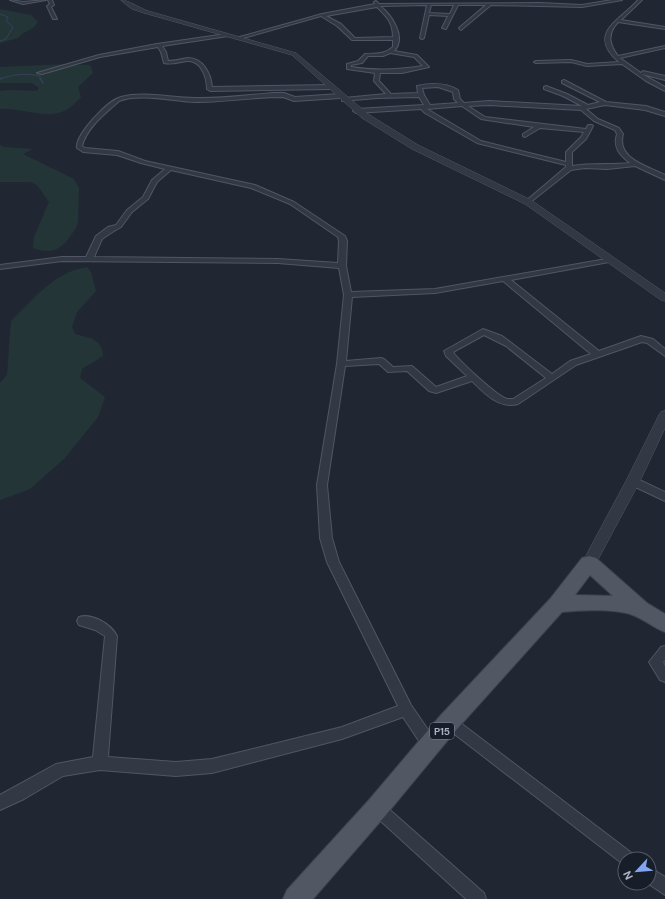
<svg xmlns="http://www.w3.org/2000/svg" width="665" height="899" viewBox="0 0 665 899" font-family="'DM Sans',sans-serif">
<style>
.green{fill:#243537}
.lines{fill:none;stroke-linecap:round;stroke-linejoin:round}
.stream-far1{stroke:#34415a;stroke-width:1}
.stream{stroke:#34415a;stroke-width:1.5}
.minor-casing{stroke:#505663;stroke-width:2}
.tertiary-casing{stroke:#505663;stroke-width:1}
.primary-casing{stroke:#3c424e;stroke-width:2}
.minor{fill:#333944;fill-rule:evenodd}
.tertiary{fill:#333944;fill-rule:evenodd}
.primary{fill:#515864;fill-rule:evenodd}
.labels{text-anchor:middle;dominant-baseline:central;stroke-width:3;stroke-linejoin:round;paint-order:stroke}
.shield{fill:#181e29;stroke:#808694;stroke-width:1}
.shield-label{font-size:10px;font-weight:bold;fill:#acb3c2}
</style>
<rect width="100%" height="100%" fill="#202733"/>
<g class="green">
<path d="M 0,9 L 31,15 L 38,22 C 32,32 24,30 18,38 L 0,43 Z"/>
<path d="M 68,64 L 90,65 L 93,73 L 78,87 L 81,97 C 77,101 74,105 69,108 C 50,122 21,107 0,109 L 0,91 L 13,90 L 37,91 L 39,88 L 32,83 L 0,83 L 0,67 Z"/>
<path d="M 0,145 L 4,147 L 33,149 L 23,154 L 74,179 L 79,188 L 78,221 C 77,227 74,231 71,235 C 61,251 50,254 33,248 L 34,237 L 49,202 L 37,185 L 31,182 L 0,182 Z"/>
<path d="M 87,267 L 91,272 L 96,291 L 77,312 L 72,327 L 75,334 C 89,338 103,339 103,356 L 82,369 L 80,378 L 105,397 L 98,417 L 65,458 L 30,489 L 0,500 L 0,383 L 7,375 L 11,321 C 34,299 54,272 87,267 Z"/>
</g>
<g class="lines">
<g class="stream-far1">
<polyline points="0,14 8,17 6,21 13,27 6,39 0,41"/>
<path d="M 0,79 C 15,74 25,73 40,76 L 40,79"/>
</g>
<g class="stream">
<polyline points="40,78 43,83"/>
<polyline points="0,79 2,78"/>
</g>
<defs>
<g id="minor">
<polygon points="10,0 23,2 46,0 23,4"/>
<polygon points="48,0 52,0 54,5 51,7 57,19 53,19 47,6 50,4"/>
<path d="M 612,0 L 622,0 L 582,7 L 491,5 L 461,30 L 459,28 L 486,5 L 458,5 L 446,29 L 442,28 L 448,16 L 429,15 L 424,38 L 422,39 L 420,38 L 427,5 L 380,6 C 392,15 407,38 394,51 L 417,55 L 429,67 L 402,73 L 380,73 L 379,81 L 391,94 L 418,93 L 417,86 C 431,83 445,82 458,90 L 460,99 L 464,103 L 489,101 L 582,106 L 563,96 L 544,89 L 544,87 L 546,86 L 567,94 L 588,105 L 600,102 L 562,83 L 562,81 L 564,80 L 606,102 L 646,106 L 665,112 L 665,116 L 645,110 L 605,105 L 586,109 L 598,119 L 619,128 L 623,134 C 616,159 648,166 665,175 L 665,180 L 635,166 L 607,169 L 585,168 L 571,170 L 528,204 L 525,202 L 526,201 L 566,167 L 566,165 L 477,143 L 425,113 L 421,109 L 356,113 L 353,111 L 356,109 L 424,105 L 419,97 L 377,98 L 342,101 L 342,99 L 344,98 L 386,94 L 374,81 L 375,73 L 347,69 L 347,64 L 358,61 L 365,54 C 376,53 384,55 393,47 L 393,40 L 352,40 L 337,26 L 321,16 L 240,39 L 236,38 L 322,14 L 375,4 L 374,2 L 376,1 L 379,4 L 540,3 L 582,5 ZM 431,5 L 454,5 L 450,14 L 429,13 ZM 377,7 C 386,16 393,22 393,37 L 355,38 L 341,24 L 326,16 ZM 390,53 L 414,57 L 423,66 C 398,70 376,71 351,67 L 351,65 L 362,63 L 368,56 L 383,56 ZM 438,87 L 453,92 L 454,99 L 458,103 L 430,105 L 424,95 L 422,88 ZM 489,105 L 581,110 L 594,121 L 615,130 L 617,134 C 613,147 619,155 630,163 C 611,165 591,163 572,166 L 572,152 L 586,139 L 593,126 L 592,125 L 588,125 L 586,129 L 485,117 L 468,106 ZM 462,106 L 481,119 L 534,127 L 523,134 L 523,136 L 525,137 L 540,128 L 584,132 L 581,137 L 566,152 L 566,162 L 481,141 L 427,109 Z"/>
<path d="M 638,0 L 642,0 L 621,20 L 665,27 L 665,29 L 618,22 C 607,34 609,44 618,56 L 665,46 L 665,48 L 620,58 L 641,73 L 643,71 L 665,76 L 665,80 L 642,74 L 665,87 L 665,91 L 646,81 L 622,64 L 587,66 L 571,62 L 536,63 L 534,62 L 536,61 L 571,60 L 587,64 L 619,62 C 586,33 620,21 638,0 Z"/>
<path d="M 226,34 L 228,36 L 162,46 L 166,52 L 168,61 C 175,61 181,59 188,58 C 203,58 211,74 212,87 L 330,85 L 333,87 L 330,89 L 210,91 L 207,89 C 207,77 201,60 187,61 C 179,62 172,65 164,63 L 161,52 L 158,47 L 100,57 L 42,74 L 37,73 L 99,55 L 157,44 Z"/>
<path d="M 274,93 L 284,93 L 295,97 L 340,94 L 343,96 L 340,98 L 294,101 L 283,97 C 254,97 224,102 195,102 C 172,101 140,93 119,101 C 105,114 87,127 82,146 L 85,148 L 118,151 L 145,161 L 255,185 L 294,202 L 345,236 L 347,241 L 346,266 L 351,292 L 435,289 L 612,258 L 612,262 L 609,262 L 511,280 L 599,351 L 641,336 L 653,339 L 665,349 L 665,356 L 647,343 L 642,342 L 576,365 L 518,404 C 499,409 484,393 472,381 L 436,393 L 429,391 L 407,371 L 388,372 L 379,364 L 345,366 L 327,485 L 332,538 L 339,562 L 411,705 L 435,740 L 437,745 L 435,750 L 430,752 L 425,750 L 403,717 L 342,739 L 212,773 L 176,776 L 100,770 L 63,776 L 24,799 L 0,810 L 0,795 L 56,764 L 93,757 L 105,636 L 95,630 L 79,625 L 77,621 L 79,617 C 92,613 111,624 117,636 L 108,757 L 176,762 L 212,759 L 342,727 L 398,706 L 327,562 L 320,538 L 317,485 L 337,364 L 344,295 L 339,268 L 278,263 L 62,261 L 0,269 L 0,265 L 62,257 L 86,257 L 96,236 L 108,227 L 116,225 L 127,210 L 143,197 L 152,180 L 165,169 L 141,163 L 117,155 L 83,152 L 77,148 C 75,135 108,100 121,97 C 144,91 171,98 194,98 C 221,99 247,95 274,93 ZM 171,170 L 251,188 L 290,204 L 338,237 L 339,241 L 338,263 L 278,259 L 94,257 L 102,239 L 114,231 L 121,227 L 132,212 L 148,199 L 157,182 ZM 503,281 L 591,354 L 570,361 L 552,374 L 502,336 L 483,329 L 444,351 L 446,356 L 467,376 L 436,387 L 412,366 L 393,367 L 384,359 L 381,358 L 346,361 L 352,297 L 435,293 ZM 484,335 L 506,346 L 546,378 L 513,399 C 512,399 508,399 507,399 C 497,396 459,361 453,352 Z"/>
<polygon points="633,477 665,492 665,501 629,484 628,481 629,478"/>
<polygon points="665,646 665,660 663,662 665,666 665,682 660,680 649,662 661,647"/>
<polygon points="449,716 454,718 633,854 636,859 625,859 625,865 623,864 444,726 442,722 444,718"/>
<polygon points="377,801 382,803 484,893 486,899 466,899 372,813 370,808 372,803"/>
<polygon points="649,867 665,877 665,895 647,883 649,883"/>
</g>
<g id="tertiary">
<path d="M 121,0 C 129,0 139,8 148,11 L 296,53 L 368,114 L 418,145 L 531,200 L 665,293 L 665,301 L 661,300 L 525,204 L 412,149 L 362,118 L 292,55 L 144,13 L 132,9 Z"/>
<polygon points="665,411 665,428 640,481 594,567 589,569 584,567 582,563 626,481 659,415 661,412"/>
</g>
<path id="primary" d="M 589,556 L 596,558 L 647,603 L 665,614 L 665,632 C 654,628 645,620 635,616 C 618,608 580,610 562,612 L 457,729 L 385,816 L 313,899 L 283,899 L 287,890 L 369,800 L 441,715 L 550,599 L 582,558 ZM 590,575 L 613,596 L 575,595 Z"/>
</defs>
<use href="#minor" class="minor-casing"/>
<use href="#tertiary" class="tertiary-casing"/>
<use href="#primary" class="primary-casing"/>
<use href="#minor" class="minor"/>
<use href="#tertiary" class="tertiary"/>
<use href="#primary" class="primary"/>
</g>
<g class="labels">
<rect class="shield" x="430" y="723" width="24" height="16" rx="3"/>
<g class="shield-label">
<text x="442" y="731">P15</text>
</g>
</g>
<g transform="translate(637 871) rotate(244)"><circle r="19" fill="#181e29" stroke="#535a66"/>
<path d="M0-3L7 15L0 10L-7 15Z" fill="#82a5f1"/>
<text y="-6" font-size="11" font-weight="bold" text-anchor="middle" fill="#acb3c2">N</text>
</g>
</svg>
